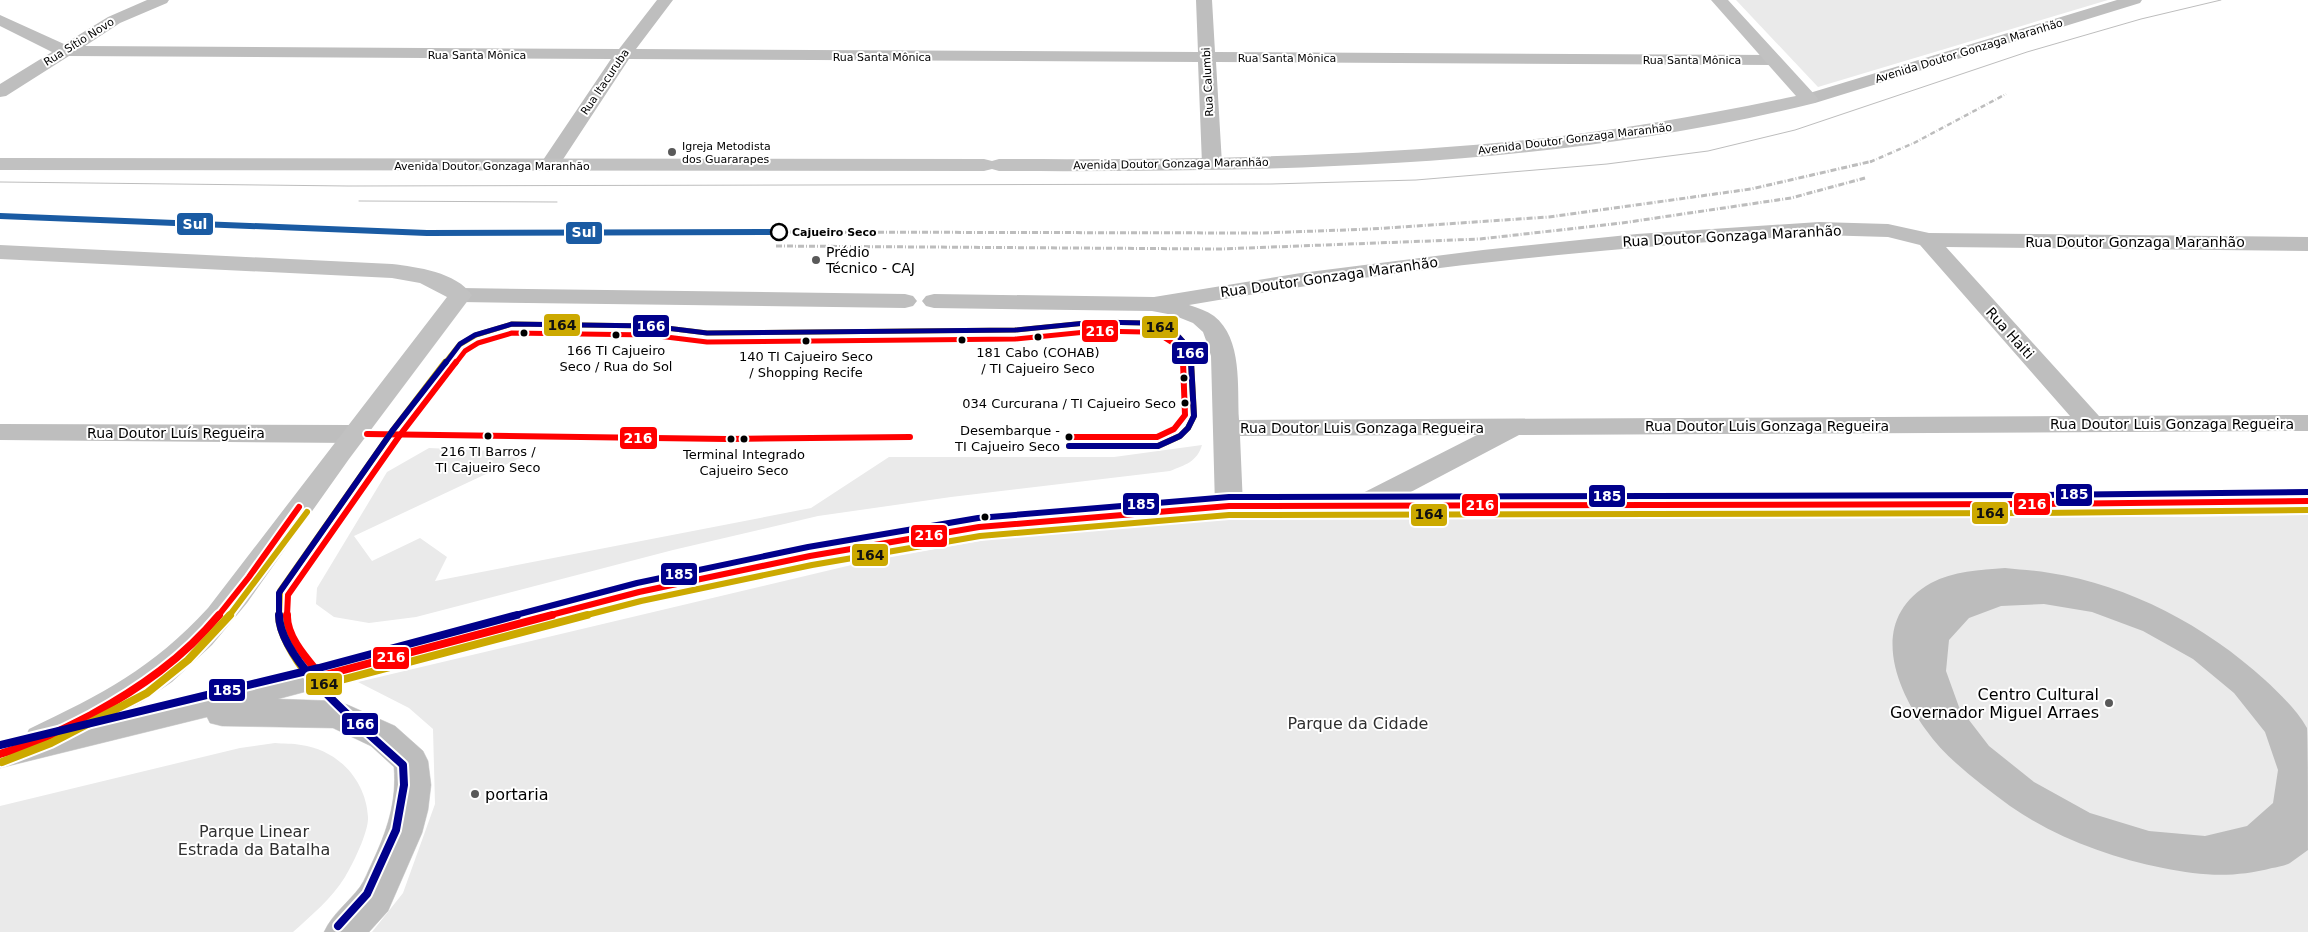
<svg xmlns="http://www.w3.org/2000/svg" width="2308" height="932" viewBox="0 0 2308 932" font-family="'DejaVu Sans',sans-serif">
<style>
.green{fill:#eaeaea}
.water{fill:#bcbcbc;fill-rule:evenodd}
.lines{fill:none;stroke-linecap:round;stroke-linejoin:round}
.highway-casing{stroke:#dbdbdb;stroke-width:1}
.street{fill:#bebebe;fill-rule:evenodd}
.secondary{fill:#c1c1c1;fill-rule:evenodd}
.highway{fill:#bdbdbd;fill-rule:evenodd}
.tram{stroke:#bdbdbd;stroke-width:1}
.rail-far1{stroke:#bdbdbd;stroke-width:2.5;stroke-dasharray:5 2 0.5 2;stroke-linecap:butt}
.rail{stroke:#bdbdbd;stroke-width:3;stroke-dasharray:6 2 1 2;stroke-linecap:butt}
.bus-1-far2-casing{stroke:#fff;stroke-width:8}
.bus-1-far1-casing{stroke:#fff;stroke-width:10}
.bus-1-casing{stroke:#fff;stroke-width:12}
.bus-2-far2-casing{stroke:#fff;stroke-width:8}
.bus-2-far1-casing{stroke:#fff;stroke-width:10}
.bus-2-casing{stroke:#fff;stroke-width:12}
.bus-3-far1-casing{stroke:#fff;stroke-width:10}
.bus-3-casing{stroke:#fff;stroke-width:12}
.bus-4-far2-casing{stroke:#fff;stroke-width:8}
.bus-4-far1-casing{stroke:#fff;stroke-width:10}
.bus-4-casing{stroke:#fff;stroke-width:12}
.bus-1-far2{stroke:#f00;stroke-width:5}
.bus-1-far1{stroke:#f00;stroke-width:6}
.bus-1{stroke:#f00;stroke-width:8}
.bus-2-far2{stroke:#cca900;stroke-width:5}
.bus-2-far1{stroke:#cca900;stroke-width:6}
.bus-2{stroke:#cca900;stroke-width:8}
.bus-3-far1{stroke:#00008b;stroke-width:6}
.bus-3{stroke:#00008b;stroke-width:8}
.bus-4-far2{stroke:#00008b;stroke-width:5}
.bus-4-far1{stroke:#00008b;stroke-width:6}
.bus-4{stroke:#00008b;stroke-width:8}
.metro-1-casing{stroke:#fff;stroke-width:9}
.metro-1{stroke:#1a5ba3;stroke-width:6}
.poi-dot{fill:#595959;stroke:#fff;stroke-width:2}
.stop-dot{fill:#fff;stroke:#000;stroke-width:2.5}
.bus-dot{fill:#000;stroke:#fff;stroke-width:2}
.labels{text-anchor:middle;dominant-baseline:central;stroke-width:4;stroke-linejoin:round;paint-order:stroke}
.far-street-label{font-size:11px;fill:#000;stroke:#fff}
.far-poi-label{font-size:11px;fill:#000;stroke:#fff;text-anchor:start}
.far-stop-label{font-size:11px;font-weight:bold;fill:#000;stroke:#fff;text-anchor:start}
.bus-label{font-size:13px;fill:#000;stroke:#fff}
.street-label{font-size:14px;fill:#000;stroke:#fff}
.poi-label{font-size:14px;fill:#000;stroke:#fff;text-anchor:start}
.near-poi-label{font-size:16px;fill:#000;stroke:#fff;text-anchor:end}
.near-park-label{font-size:16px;fill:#2f2f2f;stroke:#fff}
.line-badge{stroke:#fff;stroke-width:2}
.badge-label{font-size:14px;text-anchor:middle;font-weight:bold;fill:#fff}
.pale-badge-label{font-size:14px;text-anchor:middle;font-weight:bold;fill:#111}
</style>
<rect width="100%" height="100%" fill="#fff"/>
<g class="green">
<polygon points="1736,0 2108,0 1818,87"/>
<path d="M 1202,445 C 1197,462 1185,465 1170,471 L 951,497 L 818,516 L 673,550 L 416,617 L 369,623 L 334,617 L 316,604 L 317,588 L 387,472 L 429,448 L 517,452 L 520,458 L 354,536 L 372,561 L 420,538 L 447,557 L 435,581 L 811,508 L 889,457 L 1114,457 Z"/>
<polygon points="1361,513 1836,518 1954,515 2184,517 2308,515 2308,932 372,932 403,893 435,804 433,729 409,708 358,682 864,562 1002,537 1055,530 1197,518"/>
<path d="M 275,743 C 283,744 293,743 301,745 C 338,750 366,780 368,817 C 369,831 353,864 345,877 C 332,898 311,916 293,932 L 0,932 L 0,806 L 240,748 Z"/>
</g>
<path class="water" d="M 2005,568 C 2020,570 2035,570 2050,573 C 2129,585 2206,626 2265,680 C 2280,694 2297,710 2307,728 C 2308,737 2308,832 2308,850 C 2302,854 2296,859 2290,863 C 2284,866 2277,867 2272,868 C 2234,878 2202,876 2163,868 C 2111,858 2054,837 2010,806 C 1981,784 1947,760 1926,730 C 1893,684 1869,618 1931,583 C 1953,571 1980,570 2005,568 ZM 2044,604 L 2092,612 L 2143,631 L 2193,659 L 2234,693 L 2265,732 L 2278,770 L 2273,803 L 2247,826 L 2205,836 L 2149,831 L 2090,813 L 2034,782 L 1989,746 L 1959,707 L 1946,671 L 1949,640 L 1969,618 L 2001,606 Z"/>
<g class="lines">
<defs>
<path id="highway" d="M 2308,491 L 2308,511 L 2039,514 L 1229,516 L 979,537 L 810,567 L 639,603 L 278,699 L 336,701 L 348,705 L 395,726 L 423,751 L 428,761 L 431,785 L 428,810 L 422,833 L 388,911 L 369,932 L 324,932 C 333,913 348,903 360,887 C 365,880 368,871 372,863 C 387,831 397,802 394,767 L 371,746 L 333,728 L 222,726 L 210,723 L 207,717 L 0,768 L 0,740 L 321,663 L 639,581 L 810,545 L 979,517 L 1229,496 L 2039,494 Z"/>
</defs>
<use href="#highway" class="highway-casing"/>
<g class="street">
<polygon points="147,0 169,0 167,3 120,23 85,46 619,49 657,0 673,0 636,49 1198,52 1196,0 1212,0 1215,52 1772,55 1778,56 1781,60 1778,64 1772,65 1216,62 1222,164 1219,168 1212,170 1205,168 1202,164 1198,62 629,59 556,170 549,172 542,170 539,166 611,59 69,56 6,96 0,97 0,84 52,52 0,26 0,15 64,44 108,17"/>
<polygon points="2117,0 2142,0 2140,3 1815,103 1803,103 1800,99 1803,95"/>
<path d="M 1819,222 L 1888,224 L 1929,233 L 2308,237 L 2308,251 L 1946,247 L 2099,416 L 2308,415 L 2308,431 L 1519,435 L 1369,514 L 1359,517 L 1349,514 L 1345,507 L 1349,500 L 1477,435 L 1240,436 L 1243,506 L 1239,513 L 1229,516 L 1219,513 L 1215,506 L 1211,356 L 1207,343 L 1203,332 L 1193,323 L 1173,315 L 1152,311 L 934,308 L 926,306 L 922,301 L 926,296 L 934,294 L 1154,297 L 1301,273 L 1483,250 L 1637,234 ZM 1819,235 L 1888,237 L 1920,245 L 2070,416 L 1239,420 C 1237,387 1243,339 1214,316 C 1207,311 1198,308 1189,305 C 1398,268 1608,247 1819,235 Z"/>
<polygon points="460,288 905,294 913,296 917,301 913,306 905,308 460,302 452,300 448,295 452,290"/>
<polygon points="0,424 353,425 362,428 366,434 362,440 353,443 0,440"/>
</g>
<g class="secondary">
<path d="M 1711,0 L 1728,0 L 1815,95 L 1818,99 L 1815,103 C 1549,169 1272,172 999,171 L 992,169 L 984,171 L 0,170 L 0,158 L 984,159 L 992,161 L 999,159 C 1168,160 1337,158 1506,142 C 1604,133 1700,116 1796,96 Z"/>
<path d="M 0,245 L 392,264 C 417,267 456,272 472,295 L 349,459 L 247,603 L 212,645 L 172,682 L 144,701 L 99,726 L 41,753 L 29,749 L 24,739 L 29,729 C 102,694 152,669 208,608 L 447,297 L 420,283 L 392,278 L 0,259 Z"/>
</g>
<use href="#highway" class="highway"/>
<g class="tram">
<polyline points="0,182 348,186 1271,184 1416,180 1607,164 1708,151 1795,130 2027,52 2141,19 2221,0"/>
<polyline points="359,201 557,202"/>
</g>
<polyline class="rail-far1" points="1870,162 1914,143 2006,94"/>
<g class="rail">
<polyline points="779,232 1262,233 1371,229 1549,217 1751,189 1873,161"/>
<polyline points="776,246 1221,249 1480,239 1622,223 1791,198 1865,178"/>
</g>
<defs>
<polyline id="bus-1-far2" points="455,364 465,351 478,343 512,333 650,335 707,342 1015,339 1096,331 1144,332 1163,337 1174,344 1183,354 1183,364"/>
<g id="bus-1-far1">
<polyline points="367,434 727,439 910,437"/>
<polyline points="1069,437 1157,437 1174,429 1185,415 1183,362"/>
<polyline points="218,616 249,577 299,507"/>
<polyline points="287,616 288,595 400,435 456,362"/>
<polyline points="547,616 639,592 810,556 979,527 1229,506 2039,504 2308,501"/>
</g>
<g id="bus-1">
<path d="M 287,615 C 286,637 308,660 321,676 L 552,615"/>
<path d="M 0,754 C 32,745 62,730 91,715 C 140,688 183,658 219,615"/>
</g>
<polyline id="bus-2-far2" points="444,364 459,345 476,335 512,324 650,326 707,333 1015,330 1096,322 1145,323 1165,329 1179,337 1190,349 1191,364"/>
<g id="bus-2-far1">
<polyline points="1069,446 1158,446 1180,436 1188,428 1194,416 1191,362"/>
<polyline points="229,616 307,512"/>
<polyline points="279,616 280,591 393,430 445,362"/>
<polyline points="583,616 641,601 812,565 980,536 1229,515 2039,513 2308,510"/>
</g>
<g id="bus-2">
<path d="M 279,615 C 279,635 303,677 322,685 L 587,615"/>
<polyline points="2,762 51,743 147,693 188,660 230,615"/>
</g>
<polyline id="bus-3-far1" points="512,616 637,583 808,547 978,518 1229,497 2039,495 2308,492"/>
<polyline id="bus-3" points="0,745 319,668 517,615"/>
<polyline id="bus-4-far2" points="445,364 460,344 475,335 512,324 650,326 707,333 1015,330 1096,322 1145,323 1165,329 1179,337 1190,349 1191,364"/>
<g id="bus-4-far1">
<polyline points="1069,446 1158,446 1180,436 1188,428 1194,416 1191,362"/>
<polyline points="279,616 279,593 393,430 446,362"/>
</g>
<path id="bus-4" d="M 279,615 C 279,662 369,733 403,765 L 404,785 L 396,830 L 367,894 L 338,926"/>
</defs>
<use href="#bus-1-far2" class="bus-1-far2-casing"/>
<use href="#bus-1-far1" class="bus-1-far1-casing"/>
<use href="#bus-1" class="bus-1-casing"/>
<use href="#bus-2-far2" class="bus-2-far2-casing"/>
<use href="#bus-2-far1" class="bus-2-far1-casing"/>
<use href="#bus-2" class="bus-2-casing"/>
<use href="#bus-3-far1" class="bus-3-far1-casing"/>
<use href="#bus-3" class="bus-3-casing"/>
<use href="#bus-4-far2" class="bus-4-far2-casing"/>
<use href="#bus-4-far1" class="bus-4-far1-casing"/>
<use href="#bus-4" class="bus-4-casing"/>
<use href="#bus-1-far2" class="bus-1-far2"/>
<use href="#bus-1-far1" class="bus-1-far1"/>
<use href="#bus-1" class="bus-1"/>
<use href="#bus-2-far2" class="bus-2-far2"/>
<use href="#bus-2-far1" class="bus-2-far1"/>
<use href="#bus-2" class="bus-2"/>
<use href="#bus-3-far1" class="bus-3-far1"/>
<use href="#bus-3" class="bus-3"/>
<use href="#bus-4-far2" class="bus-4-far2"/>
<use href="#bus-4-far1" class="bus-4-far1"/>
<use href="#bus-4" class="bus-4"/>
<defs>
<polyline id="metro-1" points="0,216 427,233 779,232"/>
</defs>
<use href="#metro-1" class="metro-1-casing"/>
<use href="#metro-1" class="metro-1"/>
</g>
<g class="poi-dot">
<circle cx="672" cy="152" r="5"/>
<circle cx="816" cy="260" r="5"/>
<circle cx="2109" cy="703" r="5"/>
<circle cx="475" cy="794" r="5"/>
</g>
<circle class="stop-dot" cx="779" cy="232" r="8"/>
<g class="bus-dot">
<circle cx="524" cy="333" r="4.5"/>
<circle cx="616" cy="335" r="4.5"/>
<circle cx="1038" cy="337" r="4.5"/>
<circle cx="962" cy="340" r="4.5"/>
<circle cx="806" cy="341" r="4.5"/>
<circle cx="1184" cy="378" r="4.5"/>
<circle cx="1185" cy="403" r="4.5"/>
<circle cx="488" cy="436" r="4.5"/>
<circle cx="1069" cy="437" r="4.5"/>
<circle cx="731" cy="439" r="4.5"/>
<circle cx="744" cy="439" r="4.5"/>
<circle cx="985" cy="517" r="4.5"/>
</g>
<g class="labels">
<g class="far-street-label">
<text transform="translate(79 42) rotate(-32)">Rua Sítio Novo</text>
<text transform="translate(1969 51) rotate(-17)">Avenida Doutor Gonzaga Maranhão</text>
<text x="477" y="55">Rua Santa Mônica</text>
<text x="882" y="57">Rua Santa Mônica</text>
<text x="1287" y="58">Rua Santa Mônica</text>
<text x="1692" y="60">Rua Santa Mônica</text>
<text transform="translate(605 82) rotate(-56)">Rua Itacuruba</text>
<text transform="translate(1208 82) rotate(-93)">Rua Calumbi</text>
<text transform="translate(1575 139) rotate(-7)">Avenida Doutor Gonzaga Maranhão</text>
<text transform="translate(1171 164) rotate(-1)">Avenida Doutor Gonzaga Maranhão</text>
<text x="492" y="166">Avenida Doutor Gonzaga Maranhão</text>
</g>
<g class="far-poi-label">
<text x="682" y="146">Igreja Metodista<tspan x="682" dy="13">dos Guararapes</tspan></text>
</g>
<g class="far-stop-label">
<text x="792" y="232">Cajueiro Seco</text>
</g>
<g class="bus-label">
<text x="616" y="350">166 TI Cajueiro<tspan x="616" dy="16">Seco / Rua do Sol</tspan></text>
<text x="1038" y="352">181 Cabo (COHAB)<tspan x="1038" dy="16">/ TI Cajueiro Seco</tspan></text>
<text x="806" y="356">140 TI Cajueiro Seco<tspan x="806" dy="16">/ Shopping Recife</tspan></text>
<text x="1176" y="403" text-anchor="end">034 Curcurana / TI Cajueiro Seco</text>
<text x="1060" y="430" text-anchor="end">Desembarque -<tspan x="1060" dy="16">TI Cajueiro Seco</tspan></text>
<text x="488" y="451">216 TI Barros /<tspan x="488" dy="16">TI Cajueiro Seco</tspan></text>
<text x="744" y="454">Terminal Integrado<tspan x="744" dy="16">Cajueiro Seco</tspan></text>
</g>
<g class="street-label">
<text transform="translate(1732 236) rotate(-3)">Rua Doutor Gonzaga Maranhão</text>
<text x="2135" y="242">Rua Doutor Gonzaga Maranhão</text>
<text transform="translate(1329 277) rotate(-8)">Rua Doutor Gonzaga Maranhão</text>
<text transform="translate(2010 333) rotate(48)">Rua Haiti</text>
<text x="2172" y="424">Rua Doutor Luis Gonzaga Regueira</text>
<text x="1767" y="426">Rua Doutor Luis Gonzaga Regueira</text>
<text x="1362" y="428">Rua Doutor Luis Gonzaga Regueira</text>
<text x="176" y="433">Rua Doutor Luís Regueira</text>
</g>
<g class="poi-label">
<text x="826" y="252">Prédio<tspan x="826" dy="16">Técnico - CAJ</tspan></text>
</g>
<g class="near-poi-label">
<text x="2099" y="694">Centro Cultural<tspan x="2099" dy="18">Governador Miguel Arraes</tspan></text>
<text x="485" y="794" text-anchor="start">portaria</text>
</g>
<g class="near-park-label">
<text x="1358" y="723">Parque da Cidade</text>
<text x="254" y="831">Parque Linear<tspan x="254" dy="18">Estrada da Batalha</tspan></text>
</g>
</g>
<g class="line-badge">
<rect x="176" y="212" width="38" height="24" rx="5" fill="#1a5ba3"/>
<rect x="565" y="221" width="38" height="24" rx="5" fill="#1a5ba3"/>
<rect x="543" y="313" width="38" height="24" rx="5" fill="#cca900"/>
<rect x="632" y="314" width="38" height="24" rx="5" fill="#00008b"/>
<rect x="1141" y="315" width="38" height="24" rx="5" fill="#cca900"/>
<rect x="1081" y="319" width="38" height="24" rx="5" fill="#f00"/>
<rect x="1171" y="341" width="38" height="24" rx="5" fill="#00008b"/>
<rect x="619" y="426" width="39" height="24" rx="5" fill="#f00"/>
<rect x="2055" y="483" width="38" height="24" rx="5" fill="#00008b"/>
<rect x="1588" y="484" width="38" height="24" rx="5" fill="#00008b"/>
<rect x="2013" y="492" width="38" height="24" rx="5" fill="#f00"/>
<rect x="1122" y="492" width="38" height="24" rx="5" fill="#00008b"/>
<rect x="1461" y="493" width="38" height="24" rx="5" fill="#f00"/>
<rect x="1971" y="501" width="38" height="24" rx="5" fill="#cca900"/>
<rect x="1410" y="503" width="38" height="24" rx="5" fill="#cca900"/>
<rect x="910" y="524" width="38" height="24" rx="5" fill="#f00"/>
<rect x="851" y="543" width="38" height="24" rx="5" fill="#cca900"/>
<rect x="660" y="562" width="38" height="24" rx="5" fill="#00008b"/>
<rect x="372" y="646" width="38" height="24" rx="5" fill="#f00"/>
<rect x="305" y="672" width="38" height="24" rx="5" fill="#cca900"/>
<rect x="208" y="678" width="38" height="24" rx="5" fill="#00008b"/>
<rect x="341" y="712" width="38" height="24" rx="5" fill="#00008b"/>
</g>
<g class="badge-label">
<text x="195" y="229">Sul</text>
<text x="584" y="237">Sul</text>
<text x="651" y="331">166</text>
<text x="1100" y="336">216</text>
<text x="1190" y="358">166</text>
<text x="638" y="443">216</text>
<text x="2074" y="499">185</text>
<text x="1607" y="501">185</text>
<text x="2032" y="509">216</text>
<text x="1141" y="509">185</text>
<text x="1480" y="510">216</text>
<text x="929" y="540">216</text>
<text x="679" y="579">185</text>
<text x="391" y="662">216</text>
<text x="227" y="695">185</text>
<text x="360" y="729">166</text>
</g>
<g class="pale-badge-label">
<text x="562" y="330">164</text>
<text x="1160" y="332">164</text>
<text x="1990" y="518">164</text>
<text x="1429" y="519">164</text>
<text x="870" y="560">164</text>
<text x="324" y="689">164</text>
</g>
</svg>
